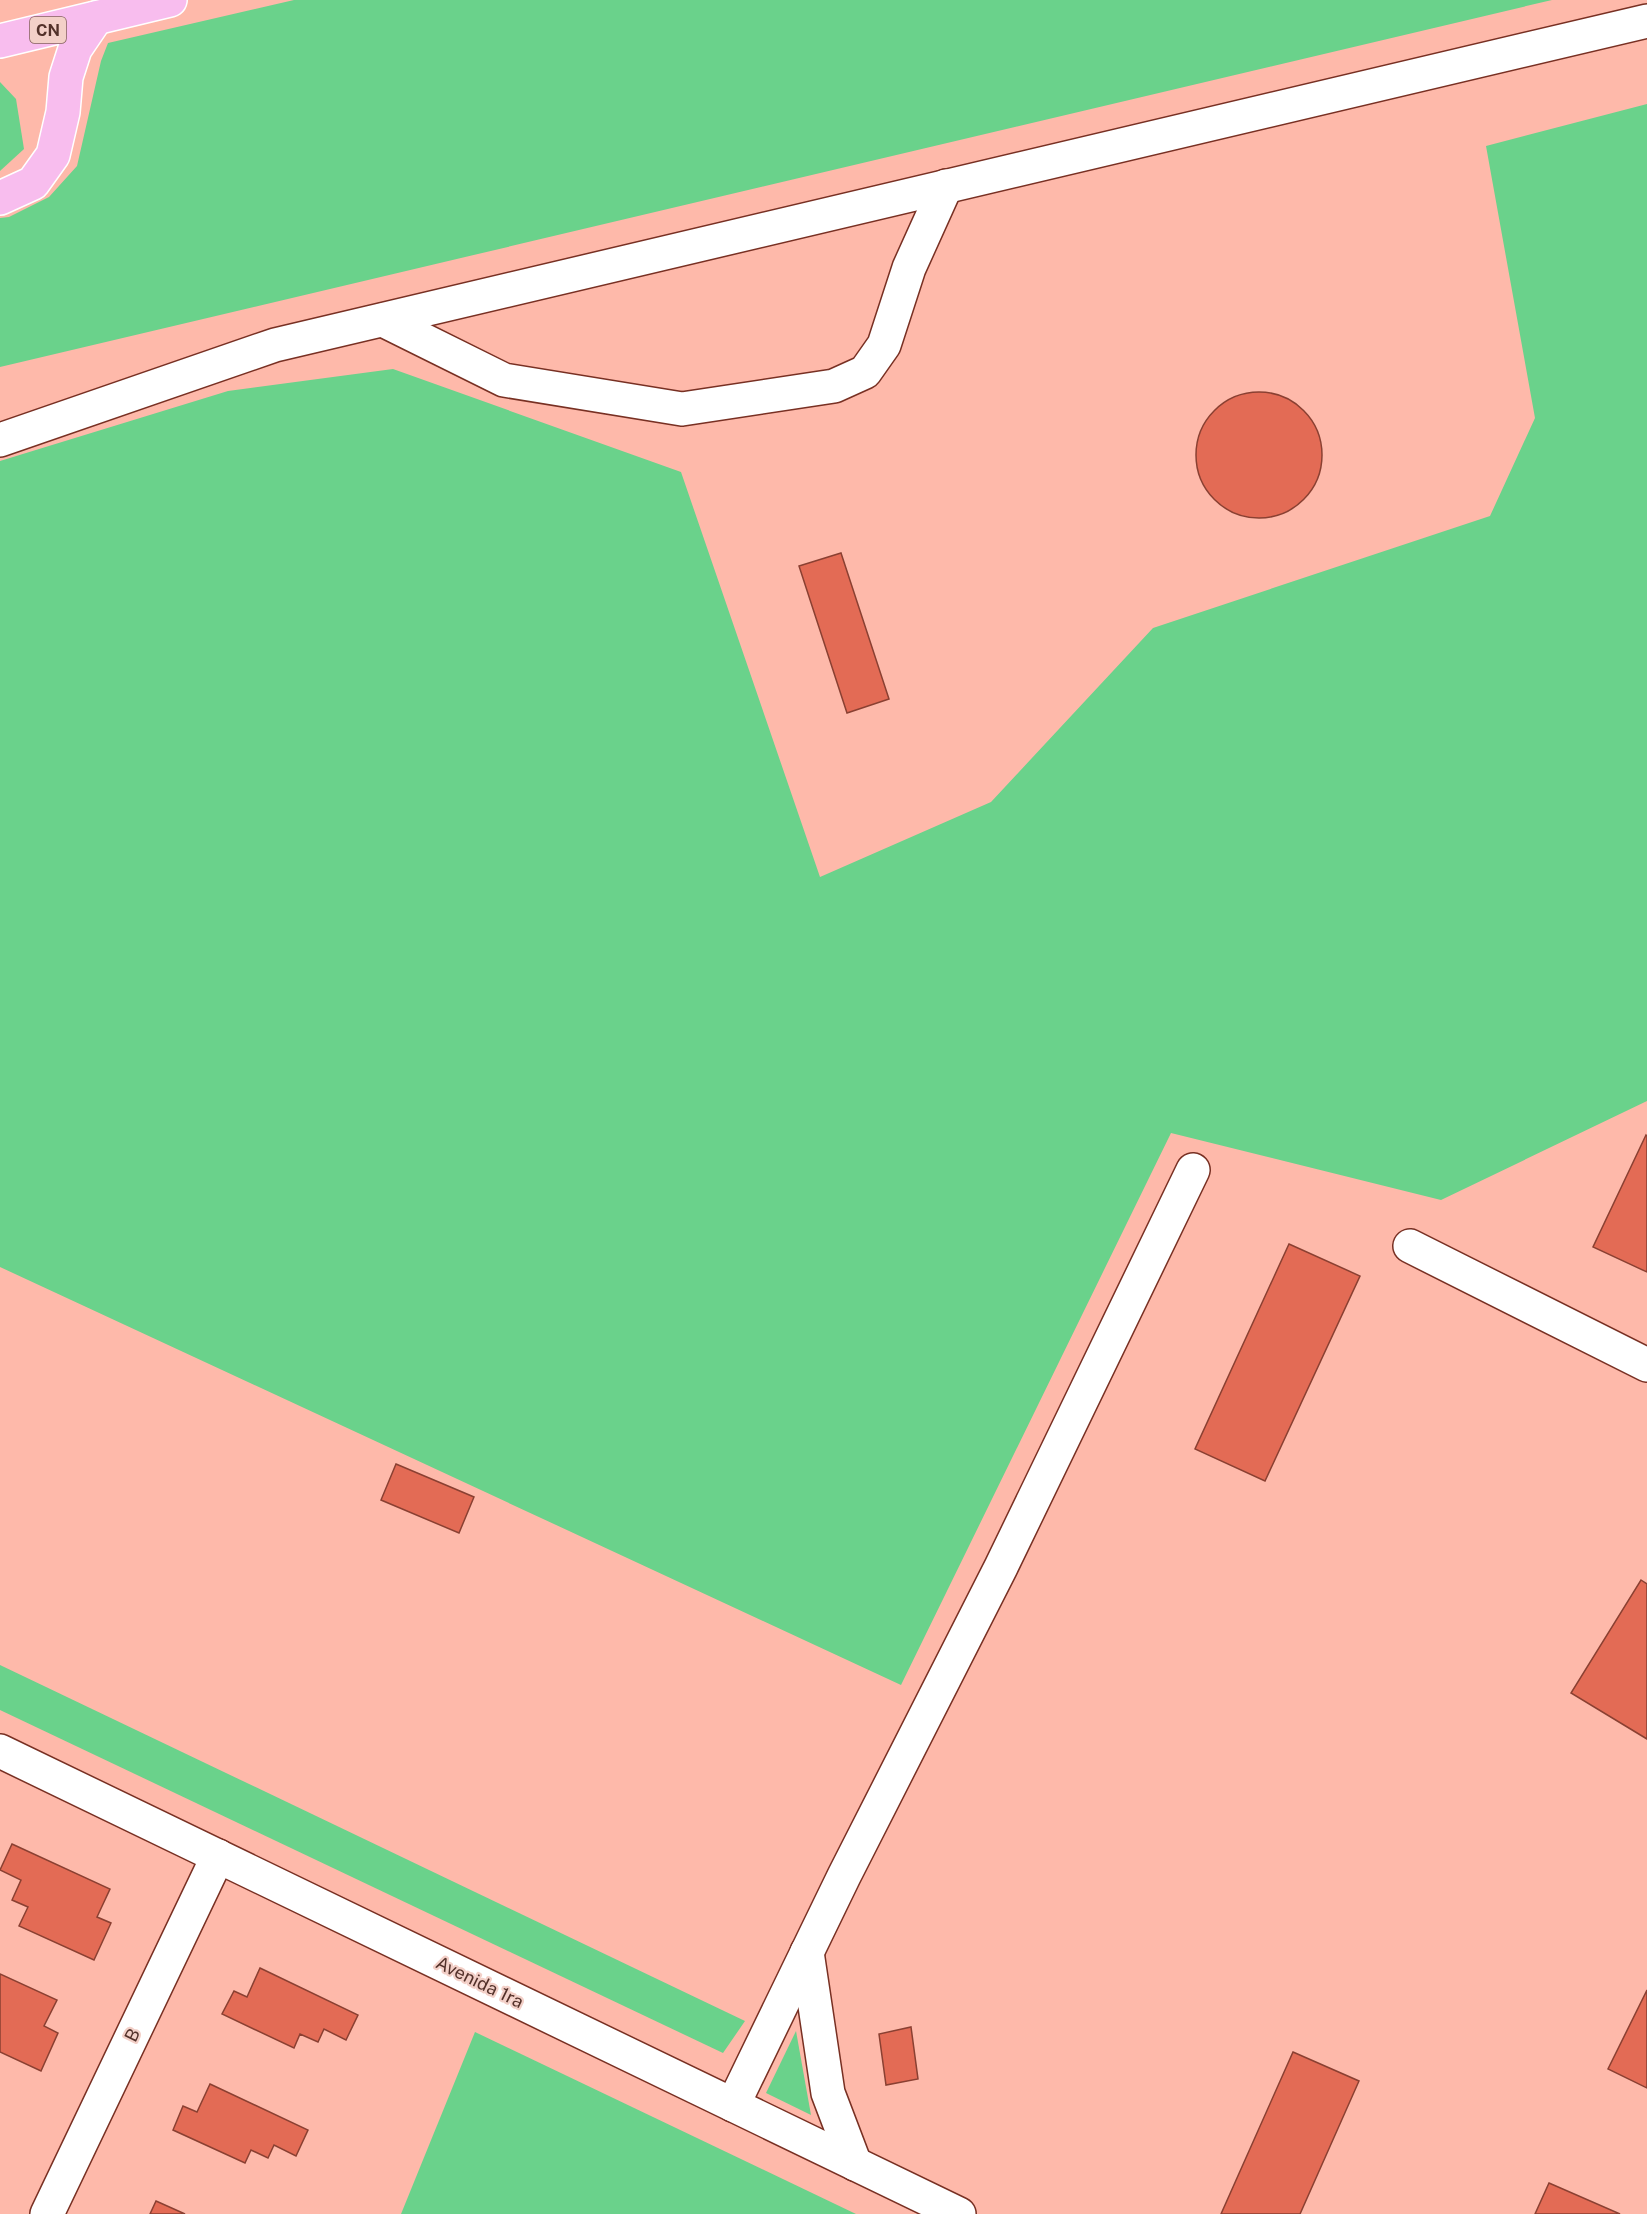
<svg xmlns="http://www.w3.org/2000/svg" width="1647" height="2214" viewBox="0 0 1647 2214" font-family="'Public Sans',sans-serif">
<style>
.green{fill:#6ad28b}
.building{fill:#e36b55;stroke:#8a4032;stroke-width:1.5}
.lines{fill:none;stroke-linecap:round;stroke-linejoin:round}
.minor-casing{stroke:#783023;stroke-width:36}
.highway-casing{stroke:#fff;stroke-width:36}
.minor{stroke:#fff;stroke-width:33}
.highway{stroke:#f8bdee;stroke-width:33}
.labels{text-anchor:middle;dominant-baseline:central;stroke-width:4.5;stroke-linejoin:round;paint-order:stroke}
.shield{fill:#f3d0c8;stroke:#836159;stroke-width:1.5}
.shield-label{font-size:16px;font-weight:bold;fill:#53312a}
.street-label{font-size:18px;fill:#53312a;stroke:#f3d0c8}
</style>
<rect width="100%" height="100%" fill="#feb9aa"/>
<g class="green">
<polygon points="294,0 1552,0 0,367 0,218 9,217 49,197 77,166 101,61 108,43"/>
<polygon points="0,82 16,99 24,149 0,171"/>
<polygon points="1647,104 1647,1101 1441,1200 1171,1133 901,1685 0,1267 0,461 228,391 393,369 681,472 820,877 991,802 1153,628 1490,516 1535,418 1486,146"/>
<polygon points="0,1665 745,2021 723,2053 0,1710"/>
<polygon points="796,2031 811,2115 766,2093"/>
<polygon points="475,2032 856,2214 401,2214"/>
</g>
<g class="building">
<circle cx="1259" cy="455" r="63"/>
<polygon points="841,553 889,699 847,713 799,566"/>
<polygon points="1646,1135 1647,1136 1647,1272 1593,1247"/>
<polygon points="1289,1244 1360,1276 1265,1481 1195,1449"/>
<polygon points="396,1464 474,1497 459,1533 381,1500"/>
<polygon points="1641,1580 1647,1584 1647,1739 1571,1693"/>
<polygon points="12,1844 110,1889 97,1917 111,1923 94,1960 19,1926 28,1907 12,1900 21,1880 0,1870"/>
<polygon points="260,1968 358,2015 346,2040 324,2029 318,2042 300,2034 294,2048 222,2014 234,1991 247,1997"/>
<polygon points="0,1974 57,2000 44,2026 58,2033 41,2071 0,2052"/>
<polygon points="1647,1990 1647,2088 1608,2069"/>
<polygon points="911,2027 918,2079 886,2085 879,2034"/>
<polygon points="1293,2052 1359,2081 1300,2214 1221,2214"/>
<polygon points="210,2084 308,2130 296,2156 274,2145 268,2158 251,2150 245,2163 173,2130 183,2106 197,2112"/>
<polygon points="1549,2183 1620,2214 1535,2214"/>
<polygon points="156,2201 185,2214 150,2214"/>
</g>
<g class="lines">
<defs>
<g id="minor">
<polyline points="383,320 504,380 682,409 834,386 865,372 884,345 909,268 946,186"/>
<polyline points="0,440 275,345 1647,21"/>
<polyline points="1410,1246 1647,1365"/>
<polyline points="0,1751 959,2214"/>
<polyline points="807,1952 828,2093 855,2164"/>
<polyline points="733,2105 844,1876 1001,1567 1193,1170"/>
<polyline points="47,2214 218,1856"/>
</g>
<g id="highway">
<polyline points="0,41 170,0"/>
<polyline points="0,198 33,183 53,155 63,112 66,77 75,49 96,18"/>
</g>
</defs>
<use href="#minor" class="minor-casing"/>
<use href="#highway" class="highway-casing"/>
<use href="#minor" class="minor"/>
<use href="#highway" class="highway"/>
</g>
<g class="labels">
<rect class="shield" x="30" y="17" width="36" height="26" rx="4.5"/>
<g class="shield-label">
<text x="48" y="30">CN</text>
</g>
<g class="street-label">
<text transform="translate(480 1982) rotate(26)">Avenida 1ra</text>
<text transform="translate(132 2035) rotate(-64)">B</text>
</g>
</g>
</svg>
